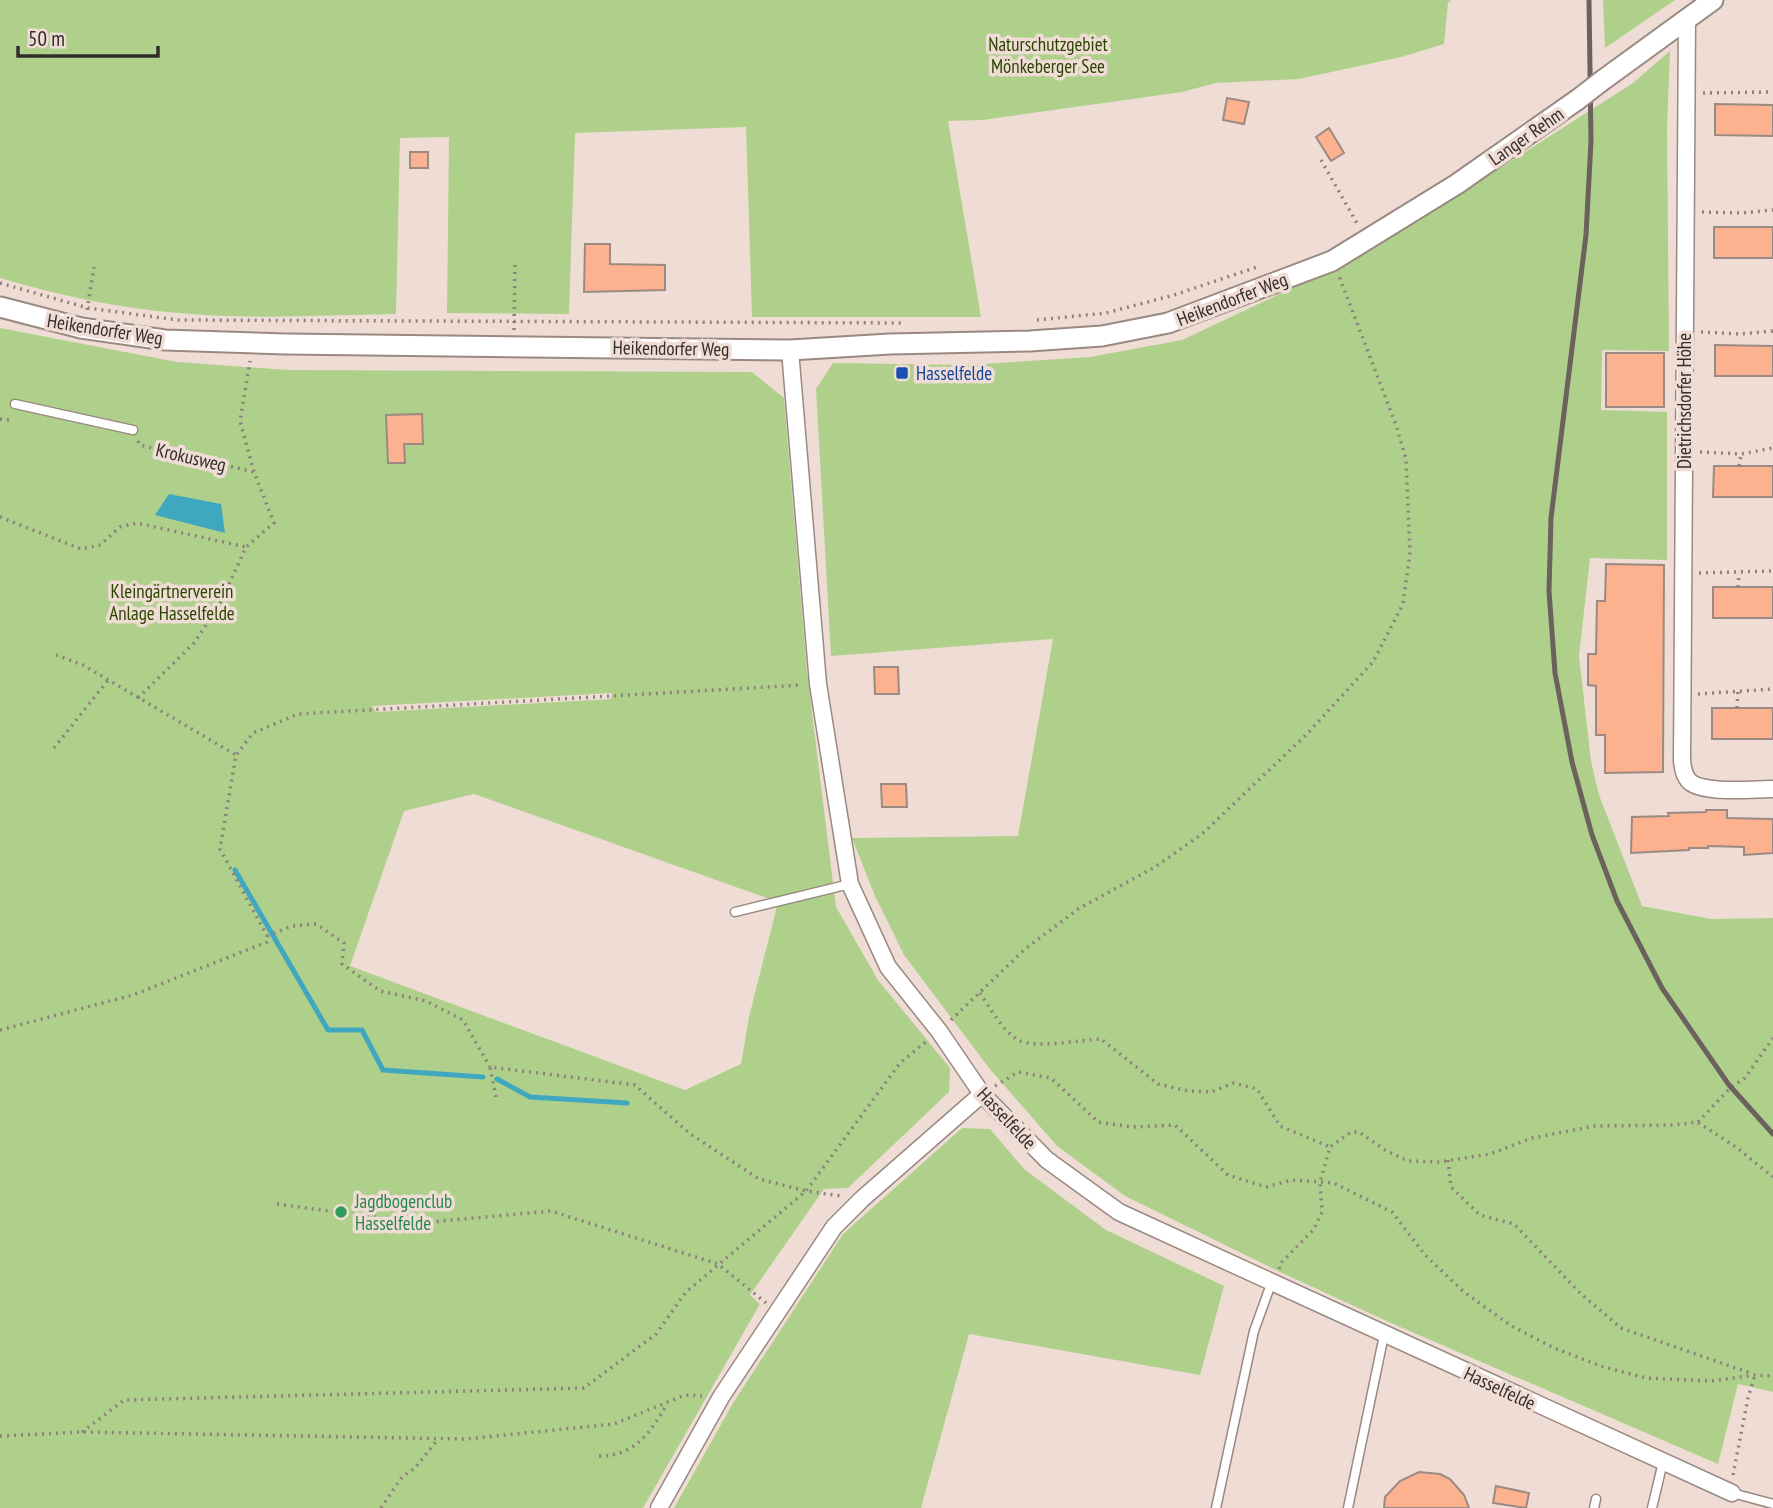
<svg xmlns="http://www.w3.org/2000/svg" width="1773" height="1508" viewBox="0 0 1773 1508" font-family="'PT Sans Narrow',sans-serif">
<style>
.green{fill:#afd08b;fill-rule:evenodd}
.water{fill:#40a7c0}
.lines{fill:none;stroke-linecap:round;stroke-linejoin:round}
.stream{stroke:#40a7c0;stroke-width:5}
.building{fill:#fcb18f;stroke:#9b8a83;stroke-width:2}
.service-casing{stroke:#998981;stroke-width:11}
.minor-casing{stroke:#998981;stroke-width:19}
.tertiary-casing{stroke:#998981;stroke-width:23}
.path{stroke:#8d817c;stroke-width:3.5;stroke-dasharray:2 5;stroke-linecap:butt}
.service{stroke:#fff;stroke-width:8}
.minor{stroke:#fff;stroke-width:16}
.tertiary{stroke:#fff;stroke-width:19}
.rail{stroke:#6b615d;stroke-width:5}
.tertiary-bridge-casing{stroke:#998981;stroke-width:23;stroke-linecap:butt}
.tertiary-bridge{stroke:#fff;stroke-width:19}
.transit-dot{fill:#1a4fb4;stroke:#efddd5;stroke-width:2.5}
.leisure-dot{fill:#2e9e5b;stroke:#efddd5;stroke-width:2.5}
.labels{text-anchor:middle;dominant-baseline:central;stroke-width:7;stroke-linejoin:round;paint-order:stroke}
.park-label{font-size:19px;fill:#2c4402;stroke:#efddd5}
.street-label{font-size:19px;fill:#332d2a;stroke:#efddd5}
.transit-label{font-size:19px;fill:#164399;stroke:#efddd5;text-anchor:start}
.leisure-label{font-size:19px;fill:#27864d;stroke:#efddd5;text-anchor:start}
</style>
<rect width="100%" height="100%" fill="#efddd5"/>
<g class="green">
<path d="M 0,0 L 1451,0 L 1448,3 L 1444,44 L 1401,57 L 1299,79 L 1216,83 L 1182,92 L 983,120 L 948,121 L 981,317 L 752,317 L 746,127 L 575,133 L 569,314 L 447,313 L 449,137 L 400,138 L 396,314 C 324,315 250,320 178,313 C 117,308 58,295 0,278 Z"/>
<polygon points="1603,0 1675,0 1605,48"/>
<polygon points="1670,51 1667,127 1669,351 1602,350 1601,410 1667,412 1667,560 1590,558 1579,656 1591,761 1599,795 1642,906 1711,919 1773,918 1773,1392 1738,1384 1718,1464 1391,1323 1280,1272 1125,1196 1057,1146 989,1068 904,955 875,896 852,838 1018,836 1053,639 831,656 816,389 833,363 966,365 1090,357 1182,340 1370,251 1633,83"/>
<path d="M 0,328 L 177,362 L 288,370 L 752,372 L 784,398 L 807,672 L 836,907 L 878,980 L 950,1068 L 949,1092 L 848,1188 L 824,1189 L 750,1295 L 760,1304 L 643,1508 L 0,1508 ZM 612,693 L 611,699 L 376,712 L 372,706 ZM 474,794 L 778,902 L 749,1017 L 741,1064 L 685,1090 L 350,966 L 404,811 Z"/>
<polygon points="962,1128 990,1129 1024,1169 1106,1230 1224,1286 1200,1375 969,1334 921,1508 674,1508 733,1403 843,1234"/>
</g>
<polygon class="water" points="169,494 221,504 225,533 155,515"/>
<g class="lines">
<g class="stream">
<polyline points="235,870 328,1030 362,1030 383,1070 483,1077"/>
<polyline points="497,1079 530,1097 627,1103"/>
</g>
</g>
<g class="building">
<polygon points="1227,98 1249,102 1244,124 1223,120"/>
<polygon points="1715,104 1773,105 1773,136 1715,135"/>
<polygon points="1329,128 1344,153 1331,161 1316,137"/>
<rect x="410" y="152" width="18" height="16"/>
<rect x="1714" y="227" width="59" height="31"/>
<polygon points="585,244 610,244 610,264 665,265 665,290 584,292"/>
<polygon points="1715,345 1773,346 1773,376 1715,376"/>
<rect x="1606" y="353" width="58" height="54"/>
<polygon points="422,414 423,444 404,444 405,463 388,463 386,415"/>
<polygon points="1714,466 1773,466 1773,497 1713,497"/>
<polygon points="1606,564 1664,565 1663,772 1605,773 1605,735 1596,735 1596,686 1588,685 1588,654 1596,654 1597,601 1605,601"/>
<rect x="1713" y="587" width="60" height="31"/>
<polygon points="874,667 898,667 899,694 875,694"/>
<rect x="1712" y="708" width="61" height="31"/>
<polygon points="881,784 906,784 907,807 882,807"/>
<polygon points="1706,810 1727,810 1727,818 1773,819 1773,853 1744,855 1744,847 1708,846 1708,848 1689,848 1689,850 1631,853 1632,817 1669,816 1668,813 1706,812"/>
<polygon points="1419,1472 1440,1474 1450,1479 1464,1495 1469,1508 1384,1508 1385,1497 1400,1481"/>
<polygon points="1496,1486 1529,1493 1526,1508 1493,1503"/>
</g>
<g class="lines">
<defs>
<g id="service">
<polyline points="15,404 133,430"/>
<polyline points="735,912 850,884"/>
<polyline points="1732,1493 1773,1504"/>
<polyline points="1216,1508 1254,1331 1271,1284"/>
<polyline points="1348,1508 1384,1335"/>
<polyline points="1594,1508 1596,1499"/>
<polyline points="1652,1508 1663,1462"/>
</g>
<g id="minor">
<path d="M 1687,19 L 1682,761 C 1683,769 1684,776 1690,782 C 1705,794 1753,789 1773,789"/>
<polyline points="790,350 818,684 850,884 888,967 939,1031 982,1094 1047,1160 1119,1212 1732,1493"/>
<polyline points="659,1508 721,1397 834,1227 862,1199 982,1094"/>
</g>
<g id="tertiary">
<polyline points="1603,80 1713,0"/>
<polyline points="0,307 81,328 165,340 286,344 790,350 890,344 1030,341 1102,336 1168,323 1332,261 1457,184 1577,100"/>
</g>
</defs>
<use href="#service" class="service-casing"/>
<use href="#minor" class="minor-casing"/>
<use href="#tertiary" class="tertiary-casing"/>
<g class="path">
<polyline points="1703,93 1773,92"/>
<polyline points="1321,160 1358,225"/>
<polyline points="1702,212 1742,213 1773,210"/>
<polyline points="0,283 88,308 178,320 904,323"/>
<polyline points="87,310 94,267"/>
<polyline points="1037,320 1106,313 1174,295 1257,267"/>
<polyline points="514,330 515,262"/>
<polyline points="1701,332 1740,334 1773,331"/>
<polyline points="0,419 9,420"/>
<polyline points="138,441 140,445 254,472"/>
<polyline points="1700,452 1741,454 1773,448"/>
<polyline points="1739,466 1741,454"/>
<polyline points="0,517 81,549 100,545 120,527 137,523 246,547"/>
<polyline points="1699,573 1773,571"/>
<polyline points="1738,587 1739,573"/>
<polyline points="56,655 83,665 236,755"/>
<polyline points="1698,694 1773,689"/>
<polyline points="138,698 194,643 220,604 246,547 274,523 254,472 240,421 250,361"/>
<polyline points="1737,708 1738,692"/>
<polyline points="54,748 109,679"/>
<polyline points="267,936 292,926 316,924 344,943 342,964 380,991 426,1001 463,1020 490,1067"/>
<path d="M 980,993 C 990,1008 1002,1030 1018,1040 C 1035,1049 1081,1040 1101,1039 L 1158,1084 L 1188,1091 L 1211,1092 L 1234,1083 L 1257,1089 L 1280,1126 L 1330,1147"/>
<polyline points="951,1020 1024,950 1078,909 1155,867 1202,834 1306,735 1373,662 1403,604 1410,553 1406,459 1396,425 1339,276"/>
<polyline points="0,1030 133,995 267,942 267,936 220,849 236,755 253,733 298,714 802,685"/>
<polyline points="995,1086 1018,1072 1051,1078 1098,1122 1133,1127 1175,1125 1228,1175 1266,1187 1292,1180 1334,1183 1392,1212 1425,1255 1464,1292 1510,1325 1552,1347 1600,1366 1646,1378 1711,1381 1755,1375 1773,1376"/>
<polyline points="496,1097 490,1067 635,1085 689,1133 759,1179 806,1191 842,1196"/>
<polyline points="1698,1122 1731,1087 1745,1078 1773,1038"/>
<polyline points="1448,1160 1451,1187 1480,1215 1514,1224 1581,1294 1621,1328 1753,1374"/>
<polyline points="277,1204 419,1223 551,1211 718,1264 766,1303"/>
<polyline points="1279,1269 1282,1262 1314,1229 1322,1212 1320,1182 1330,1147 1351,1132 1359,1132 1385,1150 1408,1161 1439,1162 1490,1154 1532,1138 1595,1126 1674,1125 1697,1122 1736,1147 1773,1177"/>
<polyline points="82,1432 124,1400 584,1388 656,1334 686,1292 806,1191 900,1063 927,1041"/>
<polyline points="0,1436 82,1432 466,1439 614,1424 685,1395 702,1396"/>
<path d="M 599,1456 C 635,1456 650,1433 667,1404"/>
<polyline points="1733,1475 1748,1398 1755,1375"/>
<polyline points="381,1508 402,1477 415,1468 438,1439"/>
</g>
<use href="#service" class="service"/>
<use href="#minor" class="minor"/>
<use href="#tertiary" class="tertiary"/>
<polyline class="rail" points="1589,0 1591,141 1586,235 1551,518 1549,591 1555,673 1572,762 1592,835 1617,901 1662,988 1729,1085 1773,1134"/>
<defs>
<polyline id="tertiary-bridge" points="1577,100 1603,80"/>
</defs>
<use href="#tertiary-bridge" class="tertiary-bridge-casing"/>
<use href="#tertiary-bridge" class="tertiary-bridge"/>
</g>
<rect class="transit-dot" x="895" y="366" width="14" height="14" rx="3.5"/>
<circle class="leisure-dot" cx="341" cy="1212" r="7"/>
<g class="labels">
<g class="park-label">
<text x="1048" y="44">Naturschutzgebiet<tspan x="1048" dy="22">Mönkeberger See</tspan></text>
<text x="172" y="591">Kleingärtnerverein<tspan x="172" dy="22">Anlage Hasselfelde</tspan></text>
</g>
<g class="street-label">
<text transform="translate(1526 136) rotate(-35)">Langer Rehm</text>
<text transform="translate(1232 299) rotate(-21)">Heikendorfer Weg</text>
<text transform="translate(105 329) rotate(9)">Heikendorfer Weg</text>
<text transform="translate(671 348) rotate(1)">Heikendorfer Weg</text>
<text transform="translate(1684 401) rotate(-90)">Dietrichsdorfer Höhe</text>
<text transform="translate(191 457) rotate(13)">Krokusweg</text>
<text transform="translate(1007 1118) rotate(47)">Hasselfelde</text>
<text transform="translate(1500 1388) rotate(25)">Hasselfelde</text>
</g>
<g class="transit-label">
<text x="916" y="373">Hasselfelde</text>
</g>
<g class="leisure-label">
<text x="355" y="1201">Jagdbogenclub<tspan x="355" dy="22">Hasselfelde</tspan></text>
</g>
</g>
<path d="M18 46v10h140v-10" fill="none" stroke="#332d2a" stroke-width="3.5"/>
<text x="28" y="46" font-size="21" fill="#332d2a" stroke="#efddd5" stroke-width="5" paint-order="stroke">50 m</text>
</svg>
